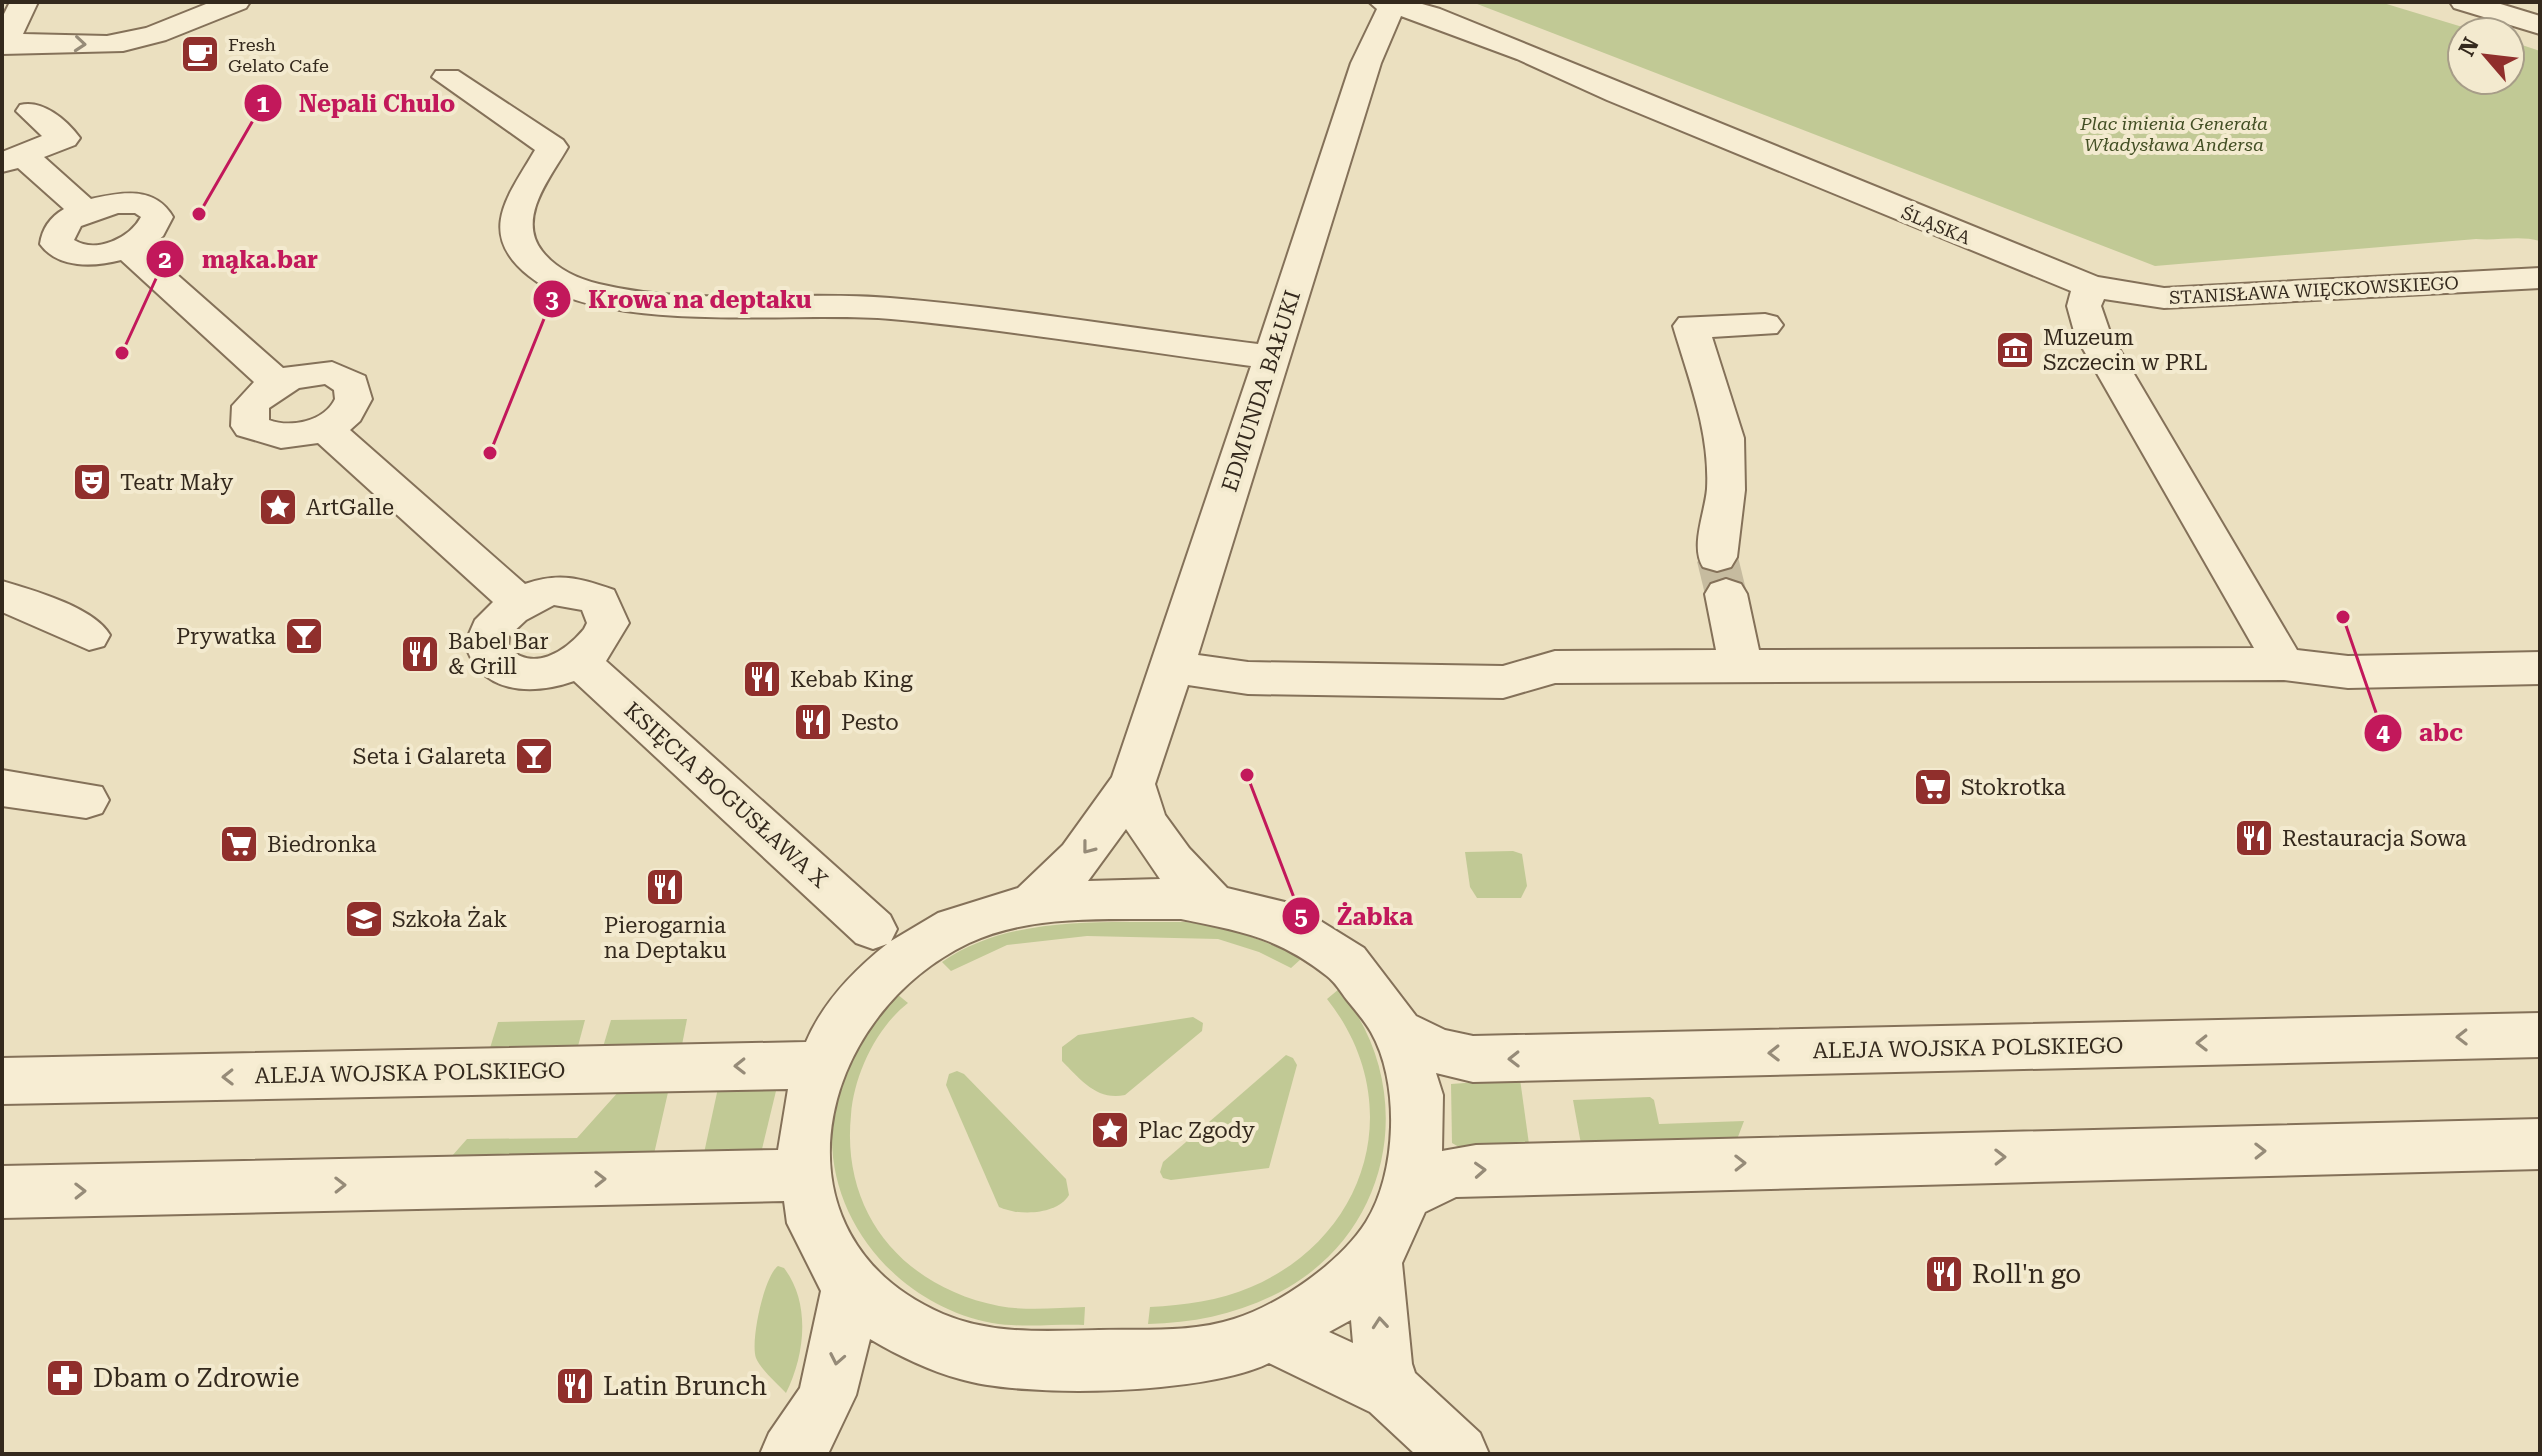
<svg xmlns="http://www.w3.org/2000/svg" width="2542" height="1456" viewBox="0 0 2542 1456" font-family="'Roboto Serif',serif">
<style>
.green{fill:#c1c995}
.lines{fill:none;stroke-linecap:round;stroke-linejoin:round}
.minor-tunnel{stroke:#c6bb9f;stroke-width:41;stroke-dasharray:41 21;stroke-linecap:butt}
.minor-casing{stroke:#847159;stroke-width:4}
.minor{fill:#f7edd3;fill-rule:evenodd}
.oneway{stroke:#968b78}
.labels{text-anchor:middle;dominant-baseline:central;stroke-width:8;stroke-linejoin:round;paint-order:stroke}
.far-poi-label{font-size:18px;fill:#34291d;stroke:#f3eacf;text-anchor:start}
.far-park-label{font-size:18px;font-style:italic;fill:#434f24;stroke:#f3eacf}
.far-street-label{font-size:18px;fill:#34291d;stroke:#f3eacf}
.poi-label{font-size:22px;fill:#34291d;stroke:#f3eacf;text-anchor:start}
.street-label{font-size:22px;fill:#34291d;stroke:#f3eacf}
.near-poi-label{font-size:26px;fill:#34291d;stroke:#f3eacf;text-anchor:start}
.leader{fill:none;stroke:#c2185b;stroke-width:3}
.callout-dot{fill:#c2185b;stroke:#f3eacf;stroke-width:3}
.mark-label{font-size:24px;text-anchor:middle;font-weight:bold;fill:#fff}
.callout-label{font-size:24px;text-anchor:middle;font-weight:bold;fill:#c2185b;stroke:#f3eacf;stroke-width:8;stroke-linejoin:round;paint-order:stroke}
</style>
<rect width="100%" height="100%" fill="#ebe0c0"/>
<g class="green">
<path d="M 1472,2 L 2380,2 L 2479,32 L 2462,32 L 2462,80 L 2510,80 L 2510,41 L 2540,51 L 2540,241 C 2519,235 2498,241 2476,239 L 2155,266 Z"/>
<polygon points="1513,851 1522,854 1527,886 1521,898 1477,898 1470,887 1465,852"/>
<path d="M 1186,922 C 1228,927 1264,939 1301,959 L 1291,968 L 1259,952 L 1218,939 L 1087,936 L 1007,945 L 951,971 L 942,962 C 1011,914 1106,923 1186,922 Z"/>
<path d="M 1339,989 C 1416,1083 1397,1223 1289,1287 C 1246,1312 1198,1323 1148,1324 L 1150,1307 C 1184,1305 1219,1301 1251,1287 C 1370,1236 1408,1101 1327,999 Z"/>
<path d="M 897,994 L 908,1003 C 876,1028 854,1075 851,1115 C 841,1213 903,1287 999,1306 C 1027,1311 1056,1308 1085,1307 L 1084,1325 C 1054,1324 1022,1328 992,1323 C 890,1304 811,1202 837,1098 C 846,1060 872,1024 897,994 Z"/>
<path d="M 1193,1017 L 1203,1023 L 1202,1031 L 1125,1095 C 1097,1101 1081,1080 1062,1061 L 1062,1047 L 1078,1035 Z"/>
<polygon points="687,1019 682,1045 603,1047 611,1020"/>
<polygon points="585,1020 578,1046 490,1048 498,1022"/>
<polygon points="1286,1055 1293,1058 1297,1065 1269,1168 1171,1180 1163,1178 1160,1172 1163,1162"/>
<path d="M 957,1071 L 964,1074 L 1066,1179 L 1069,1195 C 1057,1215 1019,1216 999,1207 L 946,1085 L 949,1074 Z"/>
<polygon points="1520,1079 1529,1144 1459,1147 1452,1143 1451,1084"/>
<polygon points="669,1088 654,1154 452,1156 467,1139 577,1138 620,1090"/>
<polygon points="718,1088 773,1088 776,1091 762,1149 704,1153"/>
<polygon points="1650,1097 1654,1100 1659,1124 1744,1121 1736,1142 1581,1144 1573,1100"/>
<path d="M 778,1266 L 784,1268 C 811,1303 805,1355 786,1393 C 777,1383 761,1370 756,1358 C 750,1342 764,1276 778,1266 Z"/>
</g>
<g class="lines">
<polyline class="minor-tunnel" points="1717,557 1726,594"/>
<defs>
<g id="minor">
<polygon points="10,2 38,2 23,34 107,36 146,28 211,2 250,2 246,8 166,40 123,51 2,54 2,18"/>
<path d="M 1369,2 L 1415,2 L 1440,9 L 2098,277 L 2164,288 L 2540,268 L 2540,288 L 2164,308 L 2104,299 L 2101,306 L 2111,335 L 2297,650 L 2348,656 L 2540,652 L 2540,684 L 2348,688 L 2284,680 L 1555,683 L 1503,698 L 1248,694 L 1188,685 L 1155,784 L 1165,815 L 1189,848 L 1227,888 L 1293,904 L 1364,948 L 1416,1016 L 1445,1030 L 1473,1036 L 2540,1013 L 2540,1057 L 1473,1082 L 1436,1073 L 1443,1095 L 1442,1151 L 1476,1145 L 2540,1119 L 2540,1169 L 1456,1197 L 1425,1212 L 1402,1263 L 1412,1364 L 1415,1373 L 1480,1433 L 1489,1454 L 1415,1454 L 1370,1412 L 1269,1363 C 1207,1394 1027,1399 960,1379 C 930,1371 897,1355 870,1339 L 856,1395 L 828,1454 L 760,1454 L 769,1433 L 800,1388 L 821,1291 L 787,1223 L 784,1201 L 2,1218 L 2,1166 L 778,1150 L 788,1089 L 2,1104 L 2,1058 L 806,1042 C 823,1002 853,971 887,944 L 873,949 L 856,943 L 574,681 C 531,696 479,694 465,643 L 475,620 L 493,602 L 318,443 L 281,448 L 237,435 L 231,426 L 232,406 L 254,382 L 121,260 C 94,267 58,269 40,244 C 42,229 50,217 64,209 L 18,168 L 2,172 L 2,152 L 42,136 L 16,111 L 20,105 C 42,99 67,120 80,138 L 75,145 L 44,157 L 91,199 C 122,192 155,186 173,217 L 163,236 L 148,249 L 283,368 L 332,362 L 365,376 L 372,399 L 360,421 L 350,430 L 525,584 C 559,572 580,578 614,590 L 629,623 L 606,661 L 890,915 L 897,929 L 891,941 L 938,913 L 1018,888 L 1063,845 L 1112,777 L 1251,366 C 1132,350 1011,330 891,319 C 796,310 603,337 529,276 C 475,233 509,195 535,150 L 432,77 L 436,71 L 458,71 L 563,140 L 568,147 C 551,177 516,218 542,251 C 556,269 578,279 599,284 C 694,307 794,290 890,298 C 1013,308 1136,329 1258,344 L 1351,63 L 1377,9 ZM 1401,16 L 1517,59 L 1607,100 L 2071,291 L 2067,306 L 2075,335 L 2254,648 L 1759,650 L 1747,594 L 1741,584 L 1726,579 L 1711,584 L 1705,594 L 1716,650 L 1555,651 L 1503,666 L 1248,662 L 1198,655 L 1381,63 ZM 118,213 L 135,213 L 141,217 C 130,238 96,254 74,240 L 81,226 ZM 325,384 L 334,390 L 335,399 C 324,422 290,428 269,420 L 269,408 L 299,388 ZM 554,605 L 582,610 L 587,623 L 584,629 C 565,652 534,672 508,648 L 509,636 L 526,620 ZM 1126,829 L 1160,879 L 1088,881 ZM 1181,919 C 1240,931 1278,937 1327,976 C 1335,982 1341,992 1347,1000 C 1355,1010 1364,1020 1371,1032 C 1400,1082 1397,1173 1366,1222 C 1340,1263 1279,1305 1234,1319 C 1191,1333 1143,1329 1099,1330 C 1047,1331 992,1335 943,1314 C 765,1237 815,1017 969,943 C 1033,913 1113,920 1181,919 ZM 1351,1320 L 1353,1343 L 1329,1332 L 1349,1321 Z"/>
<polygon points="2450,2 2494,2 2540,16 2540,34 2454,8"/>
<path d="M 1765,314 L 1777,317 L 1783,325 L 1777,333 L 1712,337 L 1744,438 L 1745,490 L 1737,557 L 1731,567 L 1717,571 L 1703,567 C 1690,546 1705,513 1707,489 C 1710,432 1689,380 1673,326 L 1679,318 Z"/>
<path d="M 2,581 C 32,590 94,607 110,635 L 104,646 L 89,650 L 2,612 Z"/>
<polygon points="2,770 102,787 109,800 102,813 86,818 2,806"/>
</g>
</defs>
<use href="#minor" class="minor-casing"/>
<use href="#minor" class="minor"/>
</g>
<defs><path id="oneway-chevron" d="M-2-3.5L2.5 0L-2 3.5" fill="none" stroke-width="1.6" stroke-linecap="round" stroke-linejoin="round" transform="scale(2)"/></defs>
<g class="oneway">
<use href="#oneway-chevron" transform="translate(80 44) rotate(5)"/>
<use href="#oneway-chevron" transform="translate(1088 848) rotate(128)"/>
<use href="#oneway-chevron" transform="translate(2462 1037) rotate(179)"/>
<use href="#oneway-chevron" transform="translate(2202 1043) rotate(179)"/>
<use href="#oneway-chevron" transform="translate(1774 1053) rotate(179)"/>
<use href="#oneway-chevron" transform="translate(1514 1059) rotate(179)"/>
<use href="#oneway-chevron" transform="translate(740 1066) rotate(179)"/>
<use href="#oneway-chevron" transform="translate(228 1077) rotate(179)"/>
<use href="#oneway-chevron" transform="translate(2260 1151) rotate(-1)"/>
<use href="#oneway-chevron" transform="translate(2000 1157) rotate(-1)"/>
<use href="#oneway-chevron" transform="translate(1740 1163) rotate(-1)"/>
<use href="#oneway-chevron" transform="translate(1480 1170) rotate(-3)"/>
<use href="#oneway-chevron" transform="translate(600 1179) rotate(-1)"/>
<use href="#oneway-chevron" transform="translate(340 1185) rotate(-1)"/>
<use href="#oneway-chevron" transform="translate(80 1191) rotate(-1)"/>
<use href="#oneway-chevron" transform="translate(1380 1323) rotate(-95)"/>
<use href="#oneway-chevron" transform="translate(837 1359) rotate(101)"/>
</g>
<defs>
<symbol id="cafe-square" viewBox="-11 -11 22 22"><rect x="-9" y="-9" width="18" height="18" rx="4" fill="#902f2c" stroke="#f3eacf"/><path d="M-5.5-4.5H6V0H3Q3 3.5 0 3.5H-2.5Q-5.5 3.5-5.5 0ZM3-3.2v2h1.7v-2ZM-6 4.5H4V6H-6Z" fill="#fff"/></symbol>
<symbol id="museum-square" viewBox="-11 -11 22 22"><rect x="-9" y="-9" width="18" height="18" rx="4" fill="#902f2c" stroke="#f3eacf"/><path d="M0-6L6-3V-2H-6V-3ZM-5-1h2V3h-2ZM-1-1h2V3h-2ZM3-1h2V3H3ZM-6 4H6V6H-6Z" fill="#fff"/></symbol>
<symbol id="theatre-square" viewBox="-11 -11 22 22"><rect x="-9" y="-9" width="18" height="18" rx="4" fill="#902f2c" stroke="#f3eacf"/><path d="M-5-5.5Q0-4 5-5.5V0Q5 5 0 6Q-5 5-5 0ZM-3.3-2.5H-1v1.5H-3.3ZM1-2.5H3.3v1.5H1ZM-2.8 1Q0 5.5 2.8 1Z" fill="#fff"/></symbol>
<symbol id="sight-square" viewBox="-11 -11 22 22"><rect x="-9" y="-9" width="18" height="18" rx="4" fill="#902f2c" stroke="#f3eacf"/><path d="M0-6L1.8-2.2L6-1.7L2.9 1.2L3.7 5.4L0 3.3L-3.7 5.4L-2.9 1.2L-6-1.7L-1.8-2.2Z" fill="#fff"/></symbol>
<symbol id="bar-square" viewBox="-11 -11 22 22"><rect x="-9" y="-9" width="18" height="18" rx="4" fill="#902f2c" stroke="#f3eacf"/><path d="M-6-5H6L.8 .8V4.5H3.5V6h-7V4.5H-.8V.8Z" fill="#fff"/></symbol>
<symbol id="restaurant-square" viewBox="-11 -11 22 22"><rect x="-9" y="-9" width="18" height="18" rx="4" fill="#902f2c" stroke="#f3eacf"/><path d="M-5-6h1v4h1v-4h1v4h1v-4h1v5L-1.5 .5V6h-2V.5L-5-1ZM5-6V6H3V1.5H1.5Q1.5-4 5-6Z" fill="#fff"/></symbol>
<symbol id="supermarket-square" viewBox="-11 -11 22 22"><rect x="-9" y="-9" width="18" height="18" rx="4" fill="#902f2c" stroke="#f3eacf"/><path d="M-6-5.5h2.5l.6 2H6L4.5 2H-2.5L-4.4-4H-6ZM-1.5 3.2a1.3 1.3 0 1 0 .1 0ZM3 3.2a1.3 1.3 0 1 0 .1 0Z" fill="#fff"/></symbol>
<symbol id="school-square" viewBox="-11 -11 22 22"><rect x="-9" y="-9" width="18" height="18" rx="4" fill="#902f2c" stroke="#f3eacf"/><path d="M0-5L7-2L0 1L-7-2ZM-4 1L0 2.5L4 1V4Q0 6-4 4Z" fill="#fff"/></symbol>
<symbol id="pharmacy-square" viewBox="-11 -11 22 22"><rect x="-9" y="-9" width="18" height="18" rx="4" fill="#902f2c" stroke="#f3eacf"/><path d="M-2-6h4v4h4v4h-4v4h-4v-4h-4v-4h4Z" fill="#fff"/></symbol>
</defs>
<g fill-rule="evenodd">
<use href="#cafe-square" x="178" y="32" width="44" height="44"/>
<use href="#museum-square" x="1993" y="328" width="44" height="44"/>
<use href="#theatre-square" x="70" y="460" width="44" height="44"/>
<use href="#sight-square" x="256" y="485" width="44" height="44"/>
<use href="#bar-square" x="282" y="614" width="44" height="44"/>
<use href="#restaurant-square" x="398" y="632" width="44" height="44"/>
<use href="#restaurant-square" x="740" y="657" width="44" height="44"/>
<use href="#restaurant-square" x="791" y="700" width="44" height="44"/>
<use href="#bar-square" x="512" y="734" width="44" height="44"/>
<use href="#supermarket-square" x="1911" y="765" width="44" height="44"/>
<use href="#restaurant-square" x="2232" y="816" width="44" height="44"/>
<use href="#supermarket-square" x="217" y="822" width="44" height="44"/>
<use href="#restaurant-square" x="643" y="865" width="44" height="44"/>
<use href="#school-square" x="342" y="897" width="44" height="44"/>
<use href="#sight-square" x="1088" y="1108" width="44" height="44"/>
<use href="#restaurant-square" x="1922" y="1252" width="44" height="44"/>
<use href="#pharmacy-square" x="43" y="1356" width="44" height="44"/>
<use href="#restaurant-square" x="553" y="1364" width="44" height="44"/>
</g>
<g class="labels">
<g class="far-poi-label">
<text x="228" y="44">Fresh<tspan x="228" dy="21">Gelato Cafe</tspan></text>
</g>
<g class="far-park-label">
<text x="2174" y="123">Plac imienia Generała<tspan x="2174" dy="21">Władysława Andersa</tspan></text>
</g>
<g class="far-street-label">
<text transform="translate(1936 225) rotate(22)">ŚLĄSKA</text>
<text transform="translate(2314 290) rotate(-3)">STANISŁAWA WIĘCKOWSKIEGO</text>
</g>
<g class="poi-label">
<text x="2043" y="337">Muzeum<tspan x="2043" dy="25">Szczecin w PRL</tspan></text>
<text x="120" y="482">Teatr Mały</text>
<text x="306" y="507">ArtGalle</text>
<text x="276" y="636" text-anchor="end">Prywatka</text>
<text x="448" y="641">Babel Bar<tspan x="448" dy="25">&amp; Grill</tspan></text>
<text x="790" y="679">Kebab King</text>
<text x="841" y="722">Pesto</text>
<text x="506" y="756" text-anchor="end">Seta i Galareta</text>
<text x="1961" y="787">Stokrotka</text>
<text x="2282" y="838">Restauracja Sowa</text>
<text x="267" y="844">Biedronka</text>
<text x="392" y="919">Szkoła Żak</text>
<text x="665" y="925" text-anchor="middle">Pierogarnia<tspan x="665" dy="25">na Deptaku</tspan></text>
<text x="1138" y="1130">Plac Zgody</text>
</g>
<g class="street-label">
<text transform="translate(1261 391) rotate(-72)">EDMUNDA BAŁUKI</text>
<text transform="translate(726 795) rotate(42)">KSIĘCIA BOGUSŁAWA X</text>
<text transform="translate(1968 1048) rotate(-1)">ALEJA WOJSKA POLSKIEGO</text>
<text transform="translate(410 1073) rotate(-1)">ALEJA WOJSKA POLSKIEGO</text>
</g>
<g class="near-poi-label">
<text x="1972" y="1274">Roll'n go</text>
<text x="93" y="1378">Dbam o Zdrowie</text>
<text x="603" y="1386">Latin Brunch</text>
</g>
</g>
<path class="leader" d="M199 214L263 103M122 353L165 259M490 453L552 299M2343 617L2383 733M1247 775L1301 916"/>
<g class="callout-dot">
<circle cx="199" cy="214" r="8"/>
<circle cx="122" cy="353" r="8"/>
<circle cx="490" cy="453" r="8"/>
<circle cx="2343" cy="617" r="8"/>
<circle cx="1247" cy="775" r="8"/>
<circle cx="263" cy="103" r="20"/>
<circle cx="165" cy="259" r="20"/>
<circle cx="552" cy="299" r="20"/>
<circle cx="2383" cy="733" r="20"/>
<circle cx="1301" cy="916" r="20"/>
</g>
<g class="mark-label">
<text x="263" y="112">1</text>
<text x="165" y="268">2</text>
<text x="552" y="308">3</text>
<text x="2383" y="741">4</text>
<text x="1301" y="925">5</text>
</g>
<g class="callout-label">
<text x="377" y="112">Nepali Chulo</text>
<text x="260" y="268">mąka.bar</text>
<text x="700" y="308">Krowa na deptaku</text>
<text x="2441" y="741">abc</text>
<text x="1375" y="925">Żabka</text>
</g>
<rect width="2542" height="1456" fill="none" stroke="#34291d" stroke-width="8"/>
<g transform="translate(2486 56) rotate(298)"><circle r="38" fill="#f3eacf" stroke="#a79d88" stroke-width="2"/>
<path d="M0-6L14 30L0 20L-14 30Z" fill="#902f2c"/>
<text y="-12" font-size="22" font-weight="bold" text-anchor="middle" fill="#34291d">N</text>
</g>
</svg>
